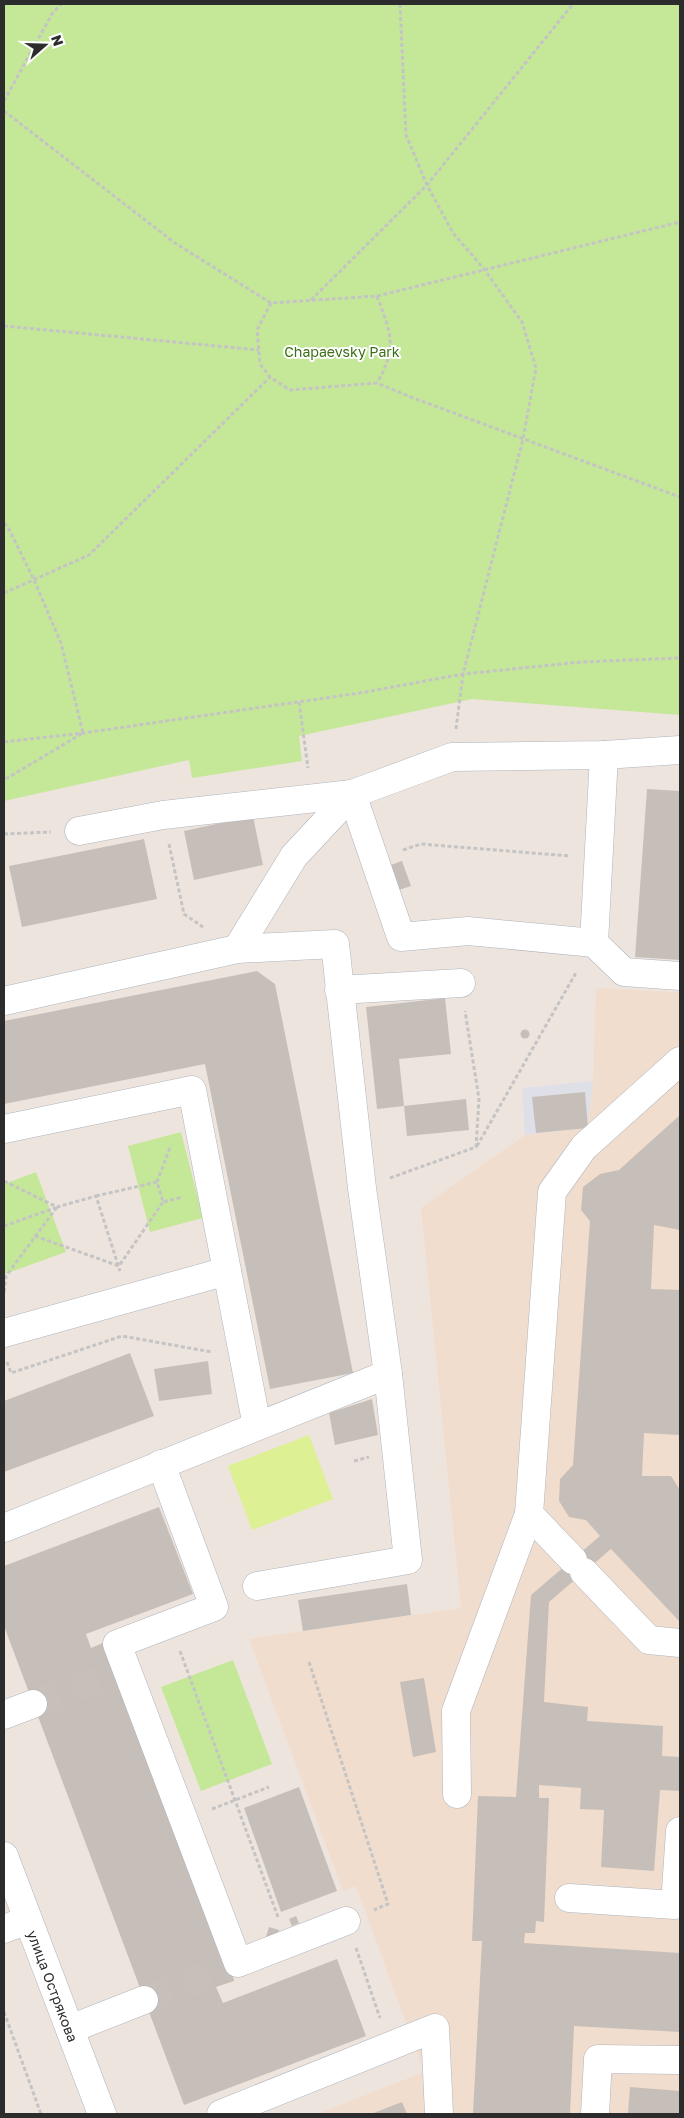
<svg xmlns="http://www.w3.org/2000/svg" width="684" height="2118" viewBox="0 0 684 2118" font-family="'Golos Text',sans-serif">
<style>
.industrial{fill:#dfdfe7}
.education{fill:#f1ddcd}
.green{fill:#c5e898}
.pitch{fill:#ddf093}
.building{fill:#c6bfb9}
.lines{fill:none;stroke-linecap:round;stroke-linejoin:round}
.minor-tunnel{stroke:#c7bfba;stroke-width:28;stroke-dasharray:28 14;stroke-linecap:butt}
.minor-casing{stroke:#aeb4bc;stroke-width:29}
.path{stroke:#c4c4c4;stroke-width:3;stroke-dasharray:4 2.5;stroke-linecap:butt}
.minor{stroke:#fff;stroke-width:28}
.labels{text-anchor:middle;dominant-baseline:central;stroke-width:4;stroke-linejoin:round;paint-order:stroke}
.park-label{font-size:14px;fill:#3d6f16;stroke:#fff}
.street-label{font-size:14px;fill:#2c2c2c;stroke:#fff}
</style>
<rect width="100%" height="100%" fill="#eee4de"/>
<polygon class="industrial" points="593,1081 588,1128 525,1135 522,1088"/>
<polygon class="education" points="596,988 680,992 680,2114 317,2114 424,2072 356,1886 343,1891 249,1639 461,1608 421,1208 525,1135 588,1128 593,1081"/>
<g class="green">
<polygon points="4,4 680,4 680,715 472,699 299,736 302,761 192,778 189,760 4,801"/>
<polygon points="181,1132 203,1218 150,1232 128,1146"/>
<polygon points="36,1172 66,1252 5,1274 4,1184"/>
<polygon points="233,1660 272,1764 201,1791 161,1687"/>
</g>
<polygon class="pitch" points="309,1435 333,1499 252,1530 228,1466"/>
<g class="building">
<polygon points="647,789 680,791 680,960 635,957"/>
<polygon points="253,816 263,865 194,880 184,831"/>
<polygon points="144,839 157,899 22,927 9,866"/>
<polygon points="402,861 411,886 396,891 388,866"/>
<polygon points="257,971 275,984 353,1373 270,1389 205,1064 4,1104 4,1021"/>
<polygon points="445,998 451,1054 399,1059 404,1106 377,1109 366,1007"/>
<circle cx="525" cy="1034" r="4.5"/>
<polygon points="585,1092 588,1128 536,1133 532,1097"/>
<polygon points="466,1099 469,1130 407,1136 404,1106"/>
<polygon points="680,1115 680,1230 654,1225 651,1289 680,1290 680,1435 644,1433 642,1476 671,1476 680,1490 680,1622 611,1549 549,1602 544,1702 588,1707 587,1721 663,1726 662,1756 680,1757 680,1791 660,1790 654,1871 601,1867 604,1810 580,1809 581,1788 539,1785 539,1798 549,1798 544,1922 536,1921 535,1933 525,1933 524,1943 680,1953 680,2032 574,2026 570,2114 473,2114 482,1941 472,1941 478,1796 516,1797 531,1595 600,1536 586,1520 569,1517 559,1501 560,1479 573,1465 590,1221 581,1210 583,1187 600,1174 619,1170"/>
<polygon points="130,1353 154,1416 4,1472 4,1401"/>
<polygon points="208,1361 212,1394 159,1401 154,1369"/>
<polygon points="372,1399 378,1435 335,1445 329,1413"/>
<polygon points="159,1507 193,1594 86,1634 91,1648 105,1642 234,1981 216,1987 223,2003 337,1959 366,2036 184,2105 4,1626 4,1566"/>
<polygon points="407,1584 411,1615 303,1631 298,1600"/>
<polygon points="424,1678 436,1752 413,1757 400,1682"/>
<polygon points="299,1787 337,1891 281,1912 244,1808"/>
<polygon points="296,1916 299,1923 292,1926 289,1919"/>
<polygon points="269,1927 279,1930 275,1943 265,1940"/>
<polygon points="630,2087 680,2091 680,2114 628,2114"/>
<polygon points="402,2102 407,2114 371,2114"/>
</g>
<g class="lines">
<g class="minor-tunnel">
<polyline points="33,1704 116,1673"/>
<polyline points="144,2000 229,1967"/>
</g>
<defs>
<g id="minor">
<polyline points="79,831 163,815 352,794 401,937 468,931 594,943 604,755"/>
<polyline points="594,943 624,972 680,976"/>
<polyline points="237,949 294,856 352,794 452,757 604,755 680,750"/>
<polyline points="339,990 461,983"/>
<polyline points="4,1001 237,949 335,944 362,1188 388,1374 408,1560 257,1586"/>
<polyline points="4,1129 192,1090 257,1426"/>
<polyline points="4,1333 227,1271"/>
<polyline points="161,1464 214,1607 117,1644 238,1963 346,1921"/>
<polyline points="4,1528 388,1374"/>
<polyline points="573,1560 529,1514 552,1192 584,1147 680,1061"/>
<polyline points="584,1572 649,1640 680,1643"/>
<polyline points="4,1715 33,1704"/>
<polyline points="457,1794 456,1711 529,1514"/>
<path id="s1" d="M 4,1856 L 102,2114"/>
<polyline points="569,1898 675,1905 680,1831"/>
<polyline points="4,1929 28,1920"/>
<polyline points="70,2029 144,2000"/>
<polyline points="221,2114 435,2028 439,2114"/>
<polyline points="595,2114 598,2059 679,2060"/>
</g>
</defs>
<use href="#minor" class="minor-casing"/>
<g class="path">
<polyline points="400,4 406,135 427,185 453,233 484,269 522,322 536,368 523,439 463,674 456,729"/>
<polyline points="4,101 52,14 61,4"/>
<path d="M 4,111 L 175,243 L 271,303 L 377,296 C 391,334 398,346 377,383"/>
<polyline points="377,296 680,222"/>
<polyline points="311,300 427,185 573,4"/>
<polyline points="271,303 257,330 260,364 270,377 290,390 377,383 408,396 680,497"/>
<polyline points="4,326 259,350"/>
<polyline points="4,523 8,527 34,580 61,643 83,733 4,780"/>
<polyline points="4,593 89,555 270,377"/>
<polyline points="299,702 308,768"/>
<polyline points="4,742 83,733 360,693 463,674 581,662 680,658"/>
<polyline points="4,834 51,832"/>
<polyline points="169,844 184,914 203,927"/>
<polyline points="403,850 421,844 570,856"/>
<polyline points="477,1146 577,971"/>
<polyline points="390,1178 476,1147 479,1099 465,1011"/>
<polyline points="4,1181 57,1207 96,1196 120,1271"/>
<polyline points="157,1182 171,1145"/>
<polyline points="96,1196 157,1182 163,1202 183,1197"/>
<polyline points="4,1226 55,1208"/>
<polyline points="35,1236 119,1266 163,1202"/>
<polyline points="4,1292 6,1276 57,1207"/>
<polyline points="7,1362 11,1373 122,1336 212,1352"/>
<polyline points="354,1461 369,1457"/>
<polyline points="180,1651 278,1917"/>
<polyline points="309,1662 388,1904 374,1910"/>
<polyline points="212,1809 269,1787"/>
<polyline points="356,1948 380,2018"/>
<polyline points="4,2012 41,2114"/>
</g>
<use href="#minor" class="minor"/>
</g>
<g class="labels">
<g class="park-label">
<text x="342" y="351">Chapaevsky Park</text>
</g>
<g class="street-label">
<text stroke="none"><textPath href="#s1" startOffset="139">улица Острякова</textPath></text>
</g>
</g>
<rect width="684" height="2118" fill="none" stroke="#2c2c2c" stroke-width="10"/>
<g transform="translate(45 45) rotate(70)" stroke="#ffffff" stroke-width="4" paint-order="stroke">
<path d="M0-4L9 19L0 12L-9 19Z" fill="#2c2c2c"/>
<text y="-8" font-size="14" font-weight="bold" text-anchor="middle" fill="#2c2c2c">N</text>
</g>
</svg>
